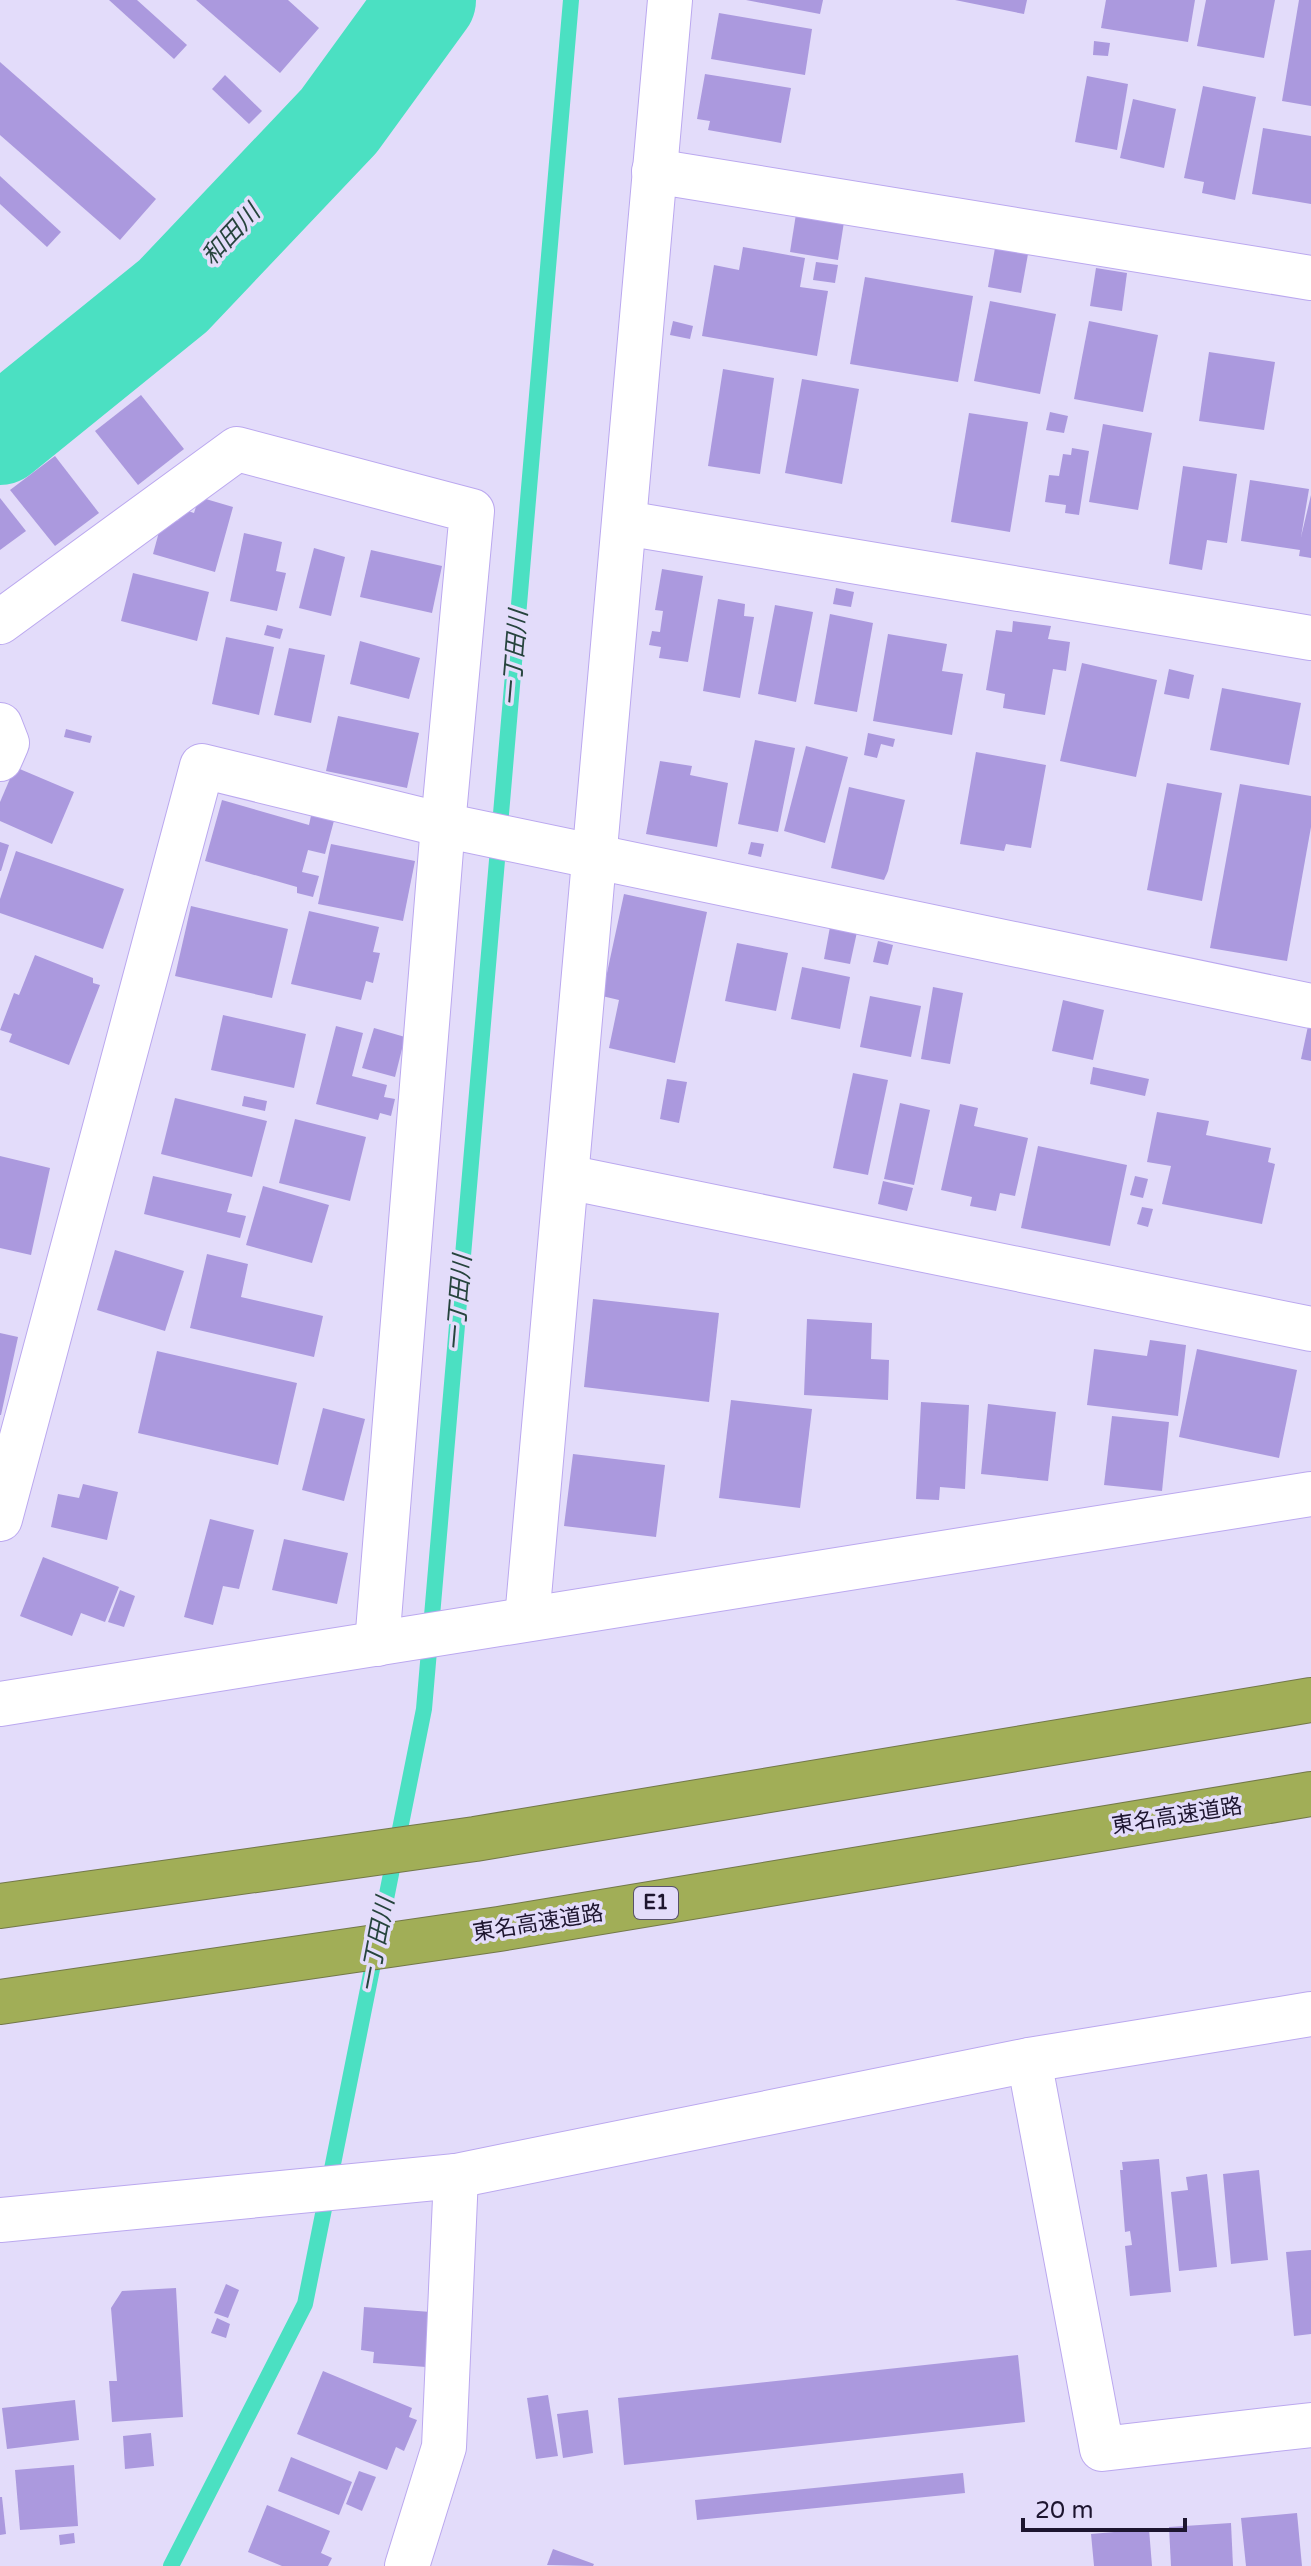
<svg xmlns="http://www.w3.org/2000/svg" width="1311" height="2566" viewBox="0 0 1311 2566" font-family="'Varela Round','Noto Sans JP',sans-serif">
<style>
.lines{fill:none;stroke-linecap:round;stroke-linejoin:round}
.stream{stroke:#4be0c2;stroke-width:16}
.river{stroke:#4be0c2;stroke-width:98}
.building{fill:#ab99de}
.minor-casing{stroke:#bba8ef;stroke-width:46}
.tertiary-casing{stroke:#bba8ef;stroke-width:46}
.motorway-casing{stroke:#737849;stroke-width:46}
.minor{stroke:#fff;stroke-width:44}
.tertiary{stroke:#fff;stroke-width:44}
.motorway{stroke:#a1ae57;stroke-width:44}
.labels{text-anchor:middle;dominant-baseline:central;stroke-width:7;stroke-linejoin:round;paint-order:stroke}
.shield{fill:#e3dcfa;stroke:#58516c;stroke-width:2}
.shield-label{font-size:20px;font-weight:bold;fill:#1d152f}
.street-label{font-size:22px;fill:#1d152f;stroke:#e3dcfa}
.water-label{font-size:24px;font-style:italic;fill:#26443d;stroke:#e3dcfa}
</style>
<rect width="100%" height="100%" fill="#e3dcfa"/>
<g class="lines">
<polyline class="stream" points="171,2566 305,2304 424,1709 571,0"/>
<polyline class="river" points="0,436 173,296 339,121 427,0"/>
</g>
<g class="building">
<polygon points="109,0 137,0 187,45 174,59"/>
<polygon points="196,0 288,0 319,28 280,73"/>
<polygon points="746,0 823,0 820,14"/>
<polygon points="955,0 1027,0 1024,14"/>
<polygon points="1106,0 1195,0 1188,42 1101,28"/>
<polygon points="1206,0 1275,0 1264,58 1197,46"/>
<polygon points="1299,0 1311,0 1311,106 1282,101"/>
<polygon points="719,13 812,29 805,75 711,59"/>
<polygon points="1094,41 1110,43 1108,56 1093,55"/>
<polygon points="0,62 156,199 120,240 0,135"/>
<polygon points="705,74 791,88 781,143 708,130 710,121 697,119"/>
<polygon points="225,75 262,111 249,124 212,89"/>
<polygon points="1087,76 1128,84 1117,150 1075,142"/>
<polygon points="1203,86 1256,97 1235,200 1202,193 1204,182 1184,178"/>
<polygon points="1133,99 1176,109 1164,168 1120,158"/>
<polygon points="1263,128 1311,136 1311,204 1252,194"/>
<polygon points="0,176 61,232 47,247 0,204"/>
<polygon points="796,214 844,222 838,260 790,252"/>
<polygon points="743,247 805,258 800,287 828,291 817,356 702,336 714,265 739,270"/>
<polygon points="995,248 1028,254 1021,293 988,287"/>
<polygon points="816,262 838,265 835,283 813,280"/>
<polygon points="1096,268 1127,273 1122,311 1090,306"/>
<polygon points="865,277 973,296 958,382 850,364"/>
<polygon points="990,301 1056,314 1040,394 974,381"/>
<polygon points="673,321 693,326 690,339 670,335"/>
<polygon points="1089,321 1158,335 1143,412 1074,399"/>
<polygon points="1209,352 1275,362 1264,430 1199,421"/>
<polygon points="723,369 774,378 760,474 708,466"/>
<polygon points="802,379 859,389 842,484 785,473"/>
<polygon points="141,395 184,449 138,485 95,431"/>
<polygon points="1050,412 1068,416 1064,433 1046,430"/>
<polygon points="969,413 1028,422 1010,532 951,522"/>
<polygon points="1103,424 1152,433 1138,510 1089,502"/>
<polygon points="1072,448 1089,451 1079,515 1065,513 1066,505 1045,502 1049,475 1059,476 1063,454 1071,455"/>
<polygon points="55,456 99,513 55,546 10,490"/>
<polygon points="1183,466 1237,474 1227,543 1207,540 1202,570 1169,564"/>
<polygon points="1250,480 1309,489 1301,537 1311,495 1311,558 1299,556 1300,550 1241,541"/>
<polygon points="199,497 233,507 215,572 153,554 163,517 178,521 182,509 194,513"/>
<polygon points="0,498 26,531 0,550"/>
<polygon points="244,533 282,542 276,571 286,573 277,611 230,601"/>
<polygon points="314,548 345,557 331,616 299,608"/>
<polygon points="371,550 442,566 432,613 360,597"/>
<polygon points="662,569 703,576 688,662 659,658 661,647 649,645 652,631 660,632 663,611 655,610"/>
<polygon points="133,573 209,592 197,641 121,621"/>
<polygon points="836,588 854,592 851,607 833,604"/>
<polygon points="718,599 745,604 744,616 754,617 740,698 703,691"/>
<polygon points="775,605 813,612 796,702 758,694"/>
<polygon points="830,614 873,623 857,712 814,704"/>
<polygon points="1013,621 1051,626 1048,639 1070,642 1066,671 1053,669 1045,715 1003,708 1005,694 986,690 996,630 1012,632"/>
<polygon points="267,625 283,629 280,639 264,635"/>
<polygon points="888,634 947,644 942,671 963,674 952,735 873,721"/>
<polygon points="226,637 274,647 259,715 212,704"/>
<polygon points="360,641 420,658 409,699 350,684"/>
<polygon points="289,648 325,655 311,723 274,715"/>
<polygon points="1082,663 1157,680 1136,777 1060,761"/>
<polygon points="1169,669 1194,675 1189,699 1164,694"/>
<polygon points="1222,688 1301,703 1289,765 1210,750"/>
<polygon points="338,716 419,733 407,788 326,771"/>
<polygon points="66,729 92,736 90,743 64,737"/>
<polygon points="868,733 895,739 893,747 881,744 877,758 864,755"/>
<polygon points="755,740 795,748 778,832 738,824"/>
<polygon points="806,746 848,757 825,843 784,831"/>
<polygon points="976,752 1046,765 1031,848 1006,844 1004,851 960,844"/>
<polygon points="660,761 692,766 690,775 728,783 717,847 646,834"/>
<polygon points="15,767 74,792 52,844 0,821 0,802"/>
<polygon points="1167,783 1222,793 1202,901 1147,890"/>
<polygon points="1240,784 1311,796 1311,827 1287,961 1210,948"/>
<polygon points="849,787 905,800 888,871 884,880 831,868"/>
<polygon points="222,800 309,825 312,811 335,817 325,854 308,850 302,872 319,876 313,897 297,893 297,887 205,861"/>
<polygon points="0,842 9,845 1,871 0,871"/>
<polygon points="751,842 764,844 761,857 748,854"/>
<polygon points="331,844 415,861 403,921 318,904"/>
<polygon points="16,851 124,889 103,949 0,913 0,899"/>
<polygon points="624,894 707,912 675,1063 609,1048 619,1000 602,996"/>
<polygon points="191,906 288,929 272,998 175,976"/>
<polygon points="309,911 379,927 373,952 380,953 373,983 366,981 361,1000 291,984"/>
<polygon points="830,927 857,932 850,964 824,959"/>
<polygon points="878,941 893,945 888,965 873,962"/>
<polygon points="737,943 788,953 776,1011 725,1001"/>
<polygon points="35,955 93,978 93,983 100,985 69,1065 9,1042 12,1034 0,1030 14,993 19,995"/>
<polygon points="802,967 850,977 840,1029 791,1019"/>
<polygon points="933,987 963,993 950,1064 921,1059"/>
<polygon points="870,996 921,1006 911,1057 860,1047"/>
<polygon points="1063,1000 1104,1010 1093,1060 1052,1051"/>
<polygon points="223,1015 306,1034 294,1088 211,1070"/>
<polygon points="336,1026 363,1033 352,1076 387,1085 384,1097 395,1099 391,1116 380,1113 378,1120 316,1104"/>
<polygon points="1308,1026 1311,1027 1311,1061 1301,1059"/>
<polygon points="374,1028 405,1037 395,1077 362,1068"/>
<polygon points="1093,1067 1149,1079 1145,1096 1090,1084"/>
<polygon points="853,1073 888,1080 868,1175 833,1168"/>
<polygon points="667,1079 687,1082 679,1123 660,1119"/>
<polygon points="244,1096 267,1101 265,1111 242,1106"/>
<polygon points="175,1098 267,1121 252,1177 161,1154"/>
<polygon points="900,1103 930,1110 914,1185 884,1179"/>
<polygon points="960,1104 978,1108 974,1126 1028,1138 1015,1196 1000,1193 996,1211 970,1206 972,1197 941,1190"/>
<polygon points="1157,1112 1209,1121 1206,1135 1271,1148 1268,1162 1275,1164 1262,1224 1162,1204 1171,1166 1147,1162"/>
<polygon points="295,1119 366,1137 350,1201 279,1183"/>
<polygon points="1038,1146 1127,1165 1110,1246 1021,1228"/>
<polygon points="0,1156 50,1168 31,1255 0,1248"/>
<polygon points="153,1176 232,1194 227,1212 246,1216 240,1238 144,1214"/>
<polygon points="1135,1176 1148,1179 1143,1198 1130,1195"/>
<polygon points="883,1181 913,1188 907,1211 878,1204"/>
<polygon points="263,1186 329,1205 312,1263 246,1245"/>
<polygon points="1142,1207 1153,1209 1148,1227 1137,1224"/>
<polygon points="115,1250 184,1271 165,1331 97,1310"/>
<polygon points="207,1254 248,1264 241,1297 323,1316 314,1357 190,1328"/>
<polygon points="593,1299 719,1313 709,1402 584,1387"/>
<polygon points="807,1319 872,1323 871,1359 889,1360 888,1400 804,1395"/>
<polygon points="0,1333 18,1337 1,1415 0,1415"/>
<polygon points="1150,1340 1186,1345 1178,1416 1087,1405 1094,1349 1147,1356"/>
<polygon points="1197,1349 1297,1370 1279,1458 1179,1437"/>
<polygon points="157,1351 297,1383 278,1465 138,1433"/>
<polygon points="731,1400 812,1409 800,1508 719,1498"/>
<polygon points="921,1402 969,1405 965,1489 940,1487 939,1500 916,1499"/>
<polygon points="988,1404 1056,1412 1048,1481 981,1474"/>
<polygon points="323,1408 365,1419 344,1501 302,1490"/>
<polygon points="1112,1416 1169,1422 1162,1491 1104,1485"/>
<polygon points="573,1454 665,1465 656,1537 564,1526"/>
<polygon points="83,1484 118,1492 107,1540 51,1527 58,1494 79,1498"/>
<polygon points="210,1519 254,1530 239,1589 223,1586 213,1625 184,1617"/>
<polygon points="284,1539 348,1553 337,1604 272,1590"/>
<polygon points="43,1557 119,1587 105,1622 81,1613 72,1636 20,1616"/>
<polygon points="120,1590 135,1596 124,1627 108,1622"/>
<polygon points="1159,2159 1171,2292 1130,2296 1125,2246 1132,2245 1130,2231 1125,2232 1120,2170 1123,2170 1122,2162"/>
<polygon points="1259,2170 1268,2260 1231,2264 1223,2174"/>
<polygon points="1207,2174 1217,2267 1179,2271 1171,2192 1188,2190 1186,2177"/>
<polygon points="1311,2250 1311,2334 1294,2336 1286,2252"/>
<polygon points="226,2284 239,2290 228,2318 214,2313"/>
<polygon points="176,2288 183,2417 112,2422 109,2381 117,2381 111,2308 122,2291"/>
<polygon points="364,2307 431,2312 426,2367 373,2363 374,2352 361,2350"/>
<polygon points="217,2318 230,2324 226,2338 211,2333"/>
<polygon points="1018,2355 1025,2422 624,2465 618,2398"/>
<polygon points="323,2371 412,2408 409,2417 417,2420 404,2451 396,2447 387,2470 297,2434"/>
<polygon points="548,2395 558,2456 536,2459 527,2398"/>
<polygon points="75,2400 79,2440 7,2449 2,2408"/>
<polygon points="588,2410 593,2453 563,2458 557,2414"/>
<polygon points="151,2433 154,2466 125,2469 123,2436"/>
<polygon points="291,2457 352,2482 339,2515 278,2491"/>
<polygon points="74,2465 78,2526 20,2530 15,2470"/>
<polygon points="359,2471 376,2477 362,2511 346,2504"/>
<polygon points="963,2473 965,2493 697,2520 695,2500"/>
<polygon points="0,2497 2,2497 6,2534 0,2535"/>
<polygon points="267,2505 330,2531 321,2553 332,2558 328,2566 282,2566 248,2552"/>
<polygon points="1297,2513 1302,2566 1246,2566 1241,2518"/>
<polygon points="1231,2523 1233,2566 1171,2566 1169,2527"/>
<polygon points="1149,2529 1152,2566 1094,2566 1091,2534"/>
<polygon points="74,2533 75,2543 60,2545 59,2535"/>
<polygon points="553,2549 594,2564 593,2566 547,2565"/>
</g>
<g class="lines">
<defs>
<g id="minor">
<polyline points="654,171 1311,278"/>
<polyline points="625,523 1311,638"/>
<polyline points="0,622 237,449 472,511 443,825 377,1644"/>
<polyline points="0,725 7,743 0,759"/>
<polyline points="567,1177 1311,1329"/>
<polyline points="0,1519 202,766 443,825 1311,1006"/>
<polyline points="527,1619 670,0"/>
<polyline points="0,1704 1311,1494"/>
<polyline points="1029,2060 1102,2449 1311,2425"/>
<polyline points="407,2566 444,2447 456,2176"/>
</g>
<polyline id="tertiary" points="0,2220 456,2176 1029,2060 1311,2014"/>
<g id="motorway">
<polyline points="0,1906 475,1839 1311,1700"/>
<polyline points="0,2002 499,1929 1311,1794"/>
</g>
</defs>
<use href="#minor" class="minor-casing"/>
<use href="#tertiary" class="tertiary-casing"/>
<use href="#motorway" class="motorway-casing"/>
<use href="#minor" class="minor"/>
<use href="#tertiary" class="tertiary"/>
<use href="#motorway" class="motorway"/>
</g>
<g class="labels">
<rect class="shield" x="634" y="1887" width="44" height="32" rx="6"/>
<g class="shield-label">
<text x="656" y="1903">E1</text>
</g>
<g class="street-label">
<text transform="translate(1177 1816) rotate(-9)">東名高速道路</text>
<text transform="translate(538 1923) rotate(-9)">東名高速道路</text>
</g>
<g class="water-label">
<text transform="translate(231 235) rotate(-47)">和田川</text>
<text transform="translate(515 658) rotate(-85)">一丁田川</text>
<text transform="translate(459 1303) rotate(-85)">一丁田川</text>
<text transform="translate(377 1945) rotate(-79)">一丁田川</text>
</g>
</g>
<path d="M1023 2518v12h162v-12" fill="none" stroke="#1d152f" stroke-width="4"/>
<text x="1035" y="2518" font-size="24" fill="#1d152f" stroke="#e3dcfa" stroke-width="6" paint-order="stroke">20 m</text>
</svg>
